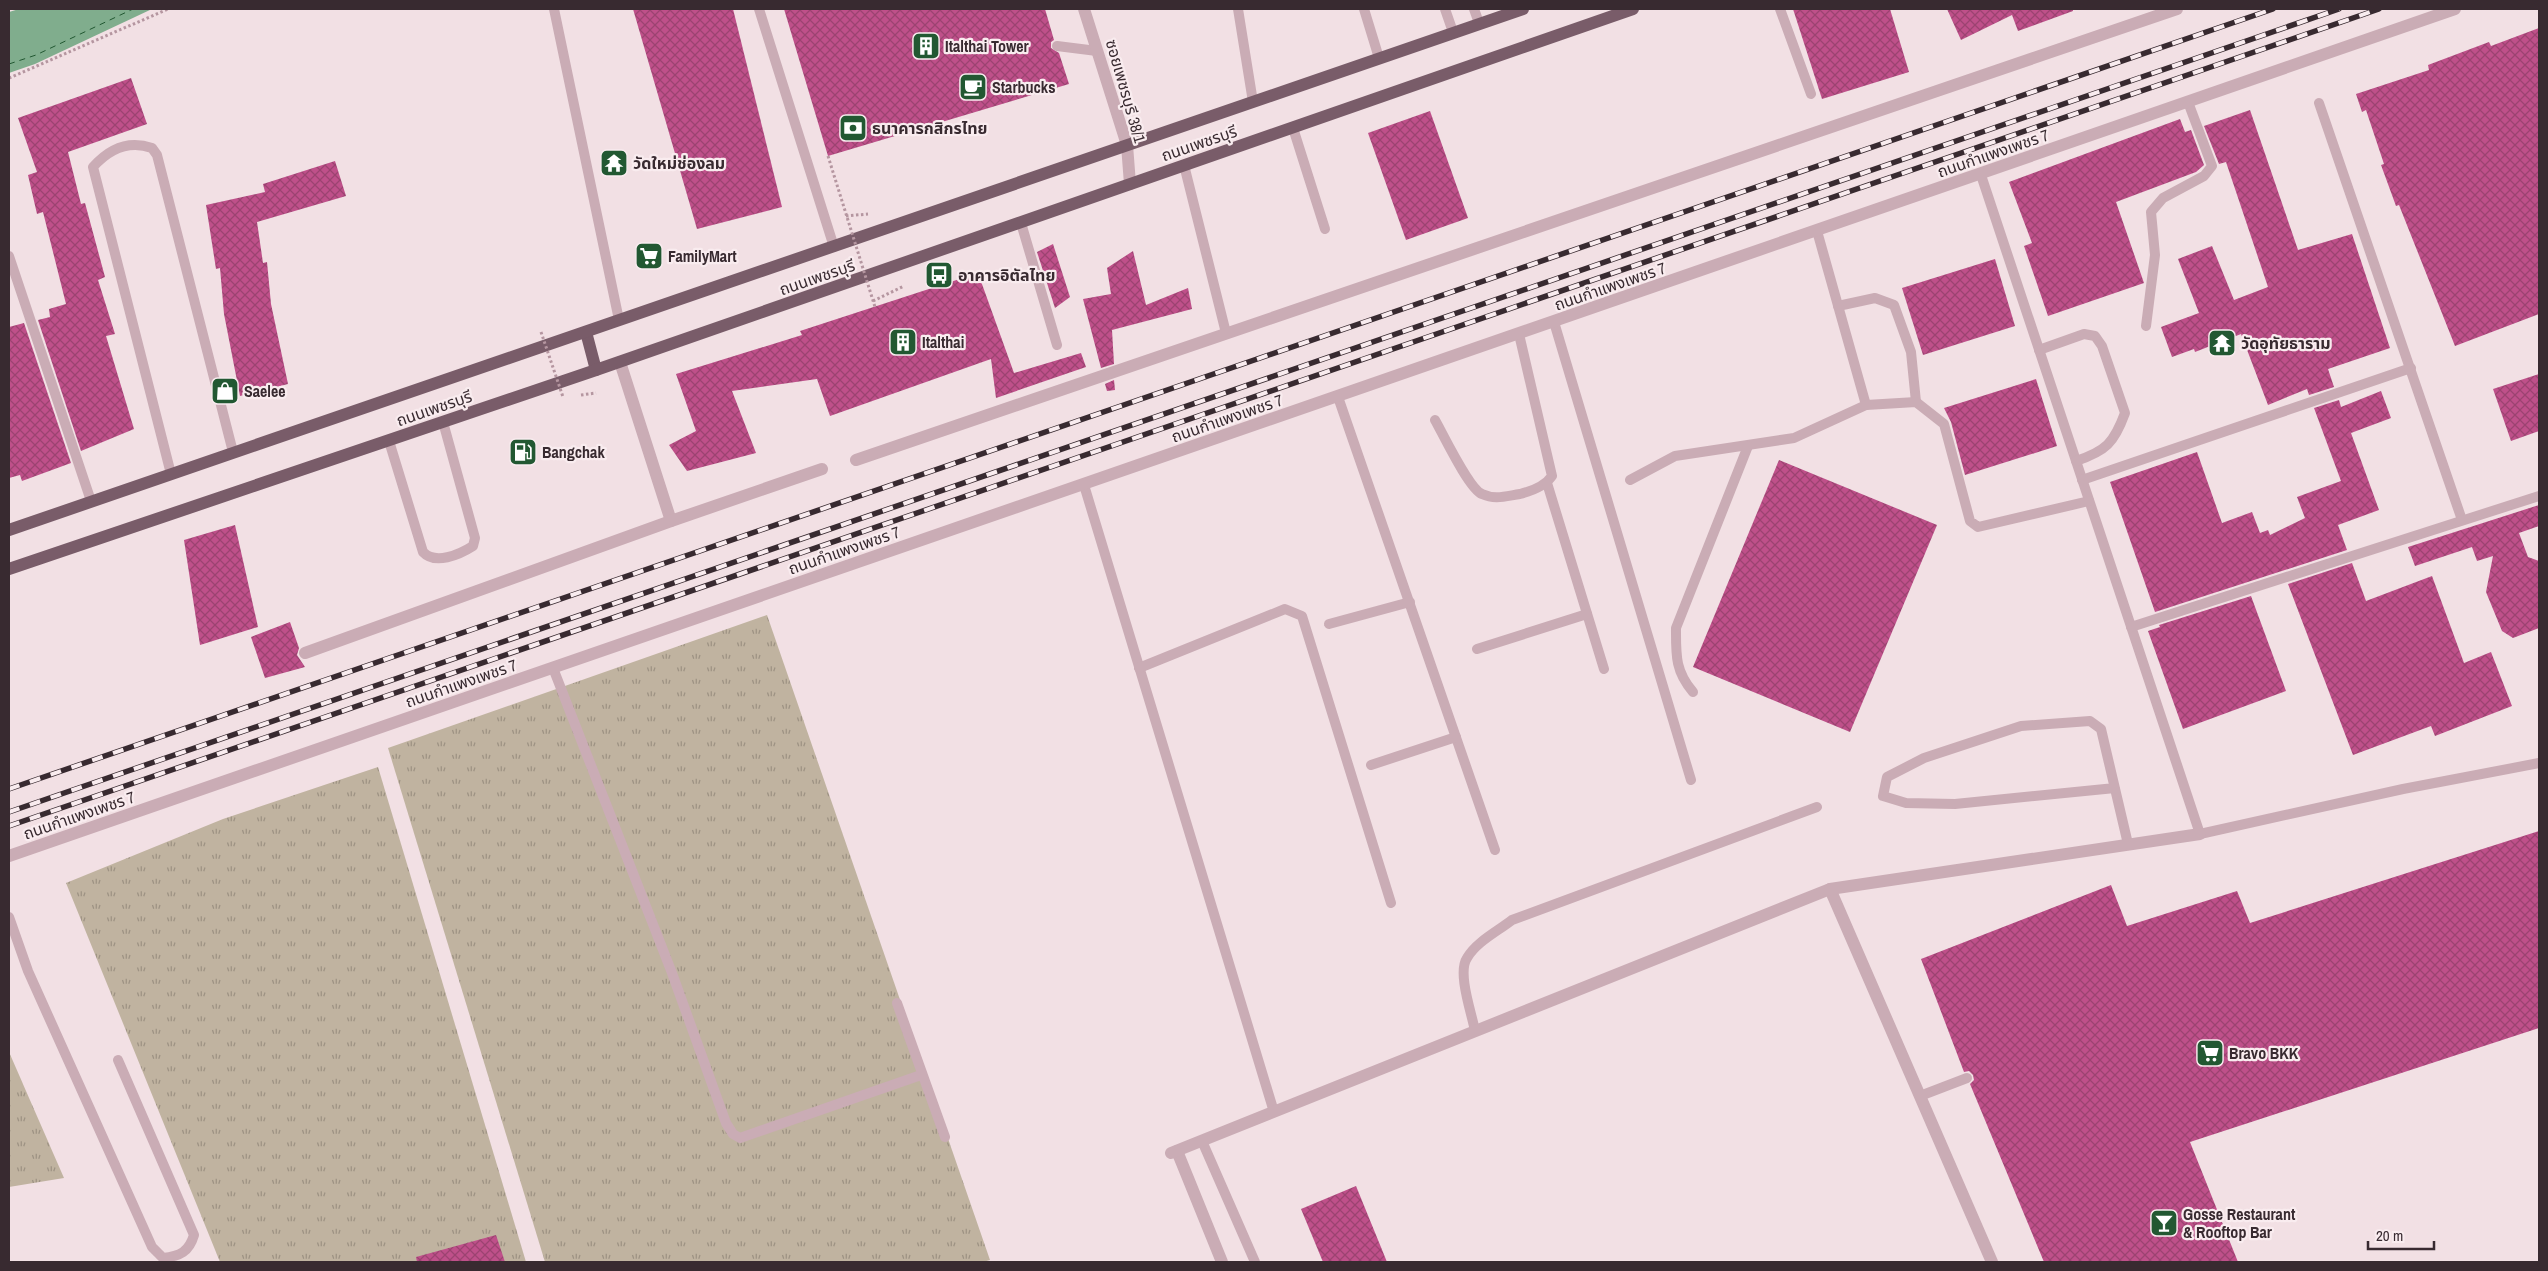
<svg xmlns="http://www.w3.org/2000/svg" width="2548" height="1271" viewBox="0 0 2548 1271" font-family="'Archivo Narrow','Noto Sans Thai',sans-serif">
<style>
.grass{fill:url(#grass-tufts)}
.water{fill:#80ad8d}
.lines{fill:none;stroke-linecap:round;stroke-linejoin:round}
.ferry{stroke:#225832;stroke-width:1;stroke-dasharray:6 5;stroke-linecap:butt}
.building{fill:url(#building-cross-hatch)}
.path{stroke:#b596a0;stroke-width:3;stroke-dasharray:2.5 2.5;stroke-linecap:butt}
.service{stroke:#caacb5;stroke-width:10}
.minor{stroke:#caacb5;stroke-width:12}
.tertiary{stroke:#caacb5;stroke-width:12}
.primary{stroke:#795c69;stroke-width:12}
.rail-casing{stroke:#382a30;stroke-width:5.5}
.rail{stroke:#f9ecef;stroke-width:4;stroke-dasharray:11;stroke-linecap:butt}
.path-bridge{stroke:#b596a0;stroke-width:3;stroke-dasharray:2.5 2.5;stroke-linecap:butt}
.labels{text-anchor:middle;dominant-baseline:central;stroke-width:4.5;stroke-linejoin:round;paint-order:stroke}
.poi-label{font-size:16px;font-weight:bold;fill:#382a30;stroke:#f9ecef;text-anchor:start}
.street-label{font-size:16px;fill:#382a30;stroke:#f9ecef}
</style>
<defs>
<pattern id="grass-tufts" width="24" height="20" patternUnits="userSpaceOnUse" patternTransform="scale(1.25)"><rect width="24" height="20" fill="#c0b3a0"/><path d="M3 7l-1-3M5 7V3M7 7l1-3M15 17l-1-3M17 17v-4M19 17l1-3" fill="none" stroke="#9d9283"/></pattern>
<pattern id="building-cross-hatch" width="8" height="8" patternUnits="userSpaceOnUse" patternTransform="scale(1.25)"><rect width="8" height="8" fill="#bf508a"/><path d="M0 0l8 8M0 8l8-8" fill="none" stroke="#9c4371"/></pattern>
</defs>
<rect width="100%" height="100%" fill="#f2e0e4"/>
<g class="grass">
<polygon points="767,615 990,1260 983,1262 545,1262 388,748"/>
<polygon points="378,767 526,1262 220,1262 66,883 223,819"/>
<polygon points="9,1052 64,1178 9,1187"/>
</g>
<polygon class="water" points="19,9 152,9 35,64 9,73 9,12"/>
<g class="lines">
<polyline class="ferry" points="9,64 36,55 133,9"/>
</g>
<g class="building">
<polygon points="633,9 733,9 782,207 697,229"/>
<polygon points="784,9 1045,9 1054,40 1051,42 1051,48 1059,53 1069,84 828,156"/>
<polygon points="1793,9 1890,9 1909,72 1822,99"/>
<polygon points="1947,9 2073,9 2073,11 2018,31 2012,15 1961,40"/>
<polygon points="2539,28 2539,314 2455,346 2399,205 2396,206 2381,165 2384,164 2366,110 2362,112 2356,94 2429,70 2428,65 2489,42 2491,46"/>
<polygon points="131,78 147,124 68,152 81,204 85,203 105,277 98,280 115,334 106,336 134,429 81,451 38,320 50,317 49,309 66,304 43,212 37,214 28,175 37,172 18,118"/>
<polygon points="2250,110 2298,250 2352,234 2390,348 2328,369 2334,387 2309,395 2307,389 2268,405 2241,334 2195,352 2194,349 2172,357 2161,327 2199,313 2178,259 2212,246 2234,300 2268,287 2226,162 2219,164 2204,126"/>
<polygon points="1430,111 1468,218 1406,240 1368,133"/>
<polygon points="2180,119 2185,132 2191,130 2204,165 2196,172 2116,202 2144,283 2048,316 2024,246 2032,243 2009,182"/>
<polygon points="335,161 346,196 257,222 263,263 267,262 271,304 288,384 240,396 224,314 220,268 216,269 206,205 265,192 263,184"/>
<polygon points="1053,244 1070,297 1055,308 1037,252"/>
<polygon points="1133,251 1146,305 1188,288 1192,309 1112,330 1114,364 1101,368 1083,299 1111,294 1107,268"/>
<polygon points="1995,259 2015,326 1923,355 1902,288"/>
<polygon points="978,273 1014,373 1081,353 1086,367 996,398 991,359 830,416 817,379 732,391 756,453 687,471 669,445 696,431 676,374 802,335 800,331"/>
<polygon points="24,323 71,463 22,481 20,475 9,478 9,327"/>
<polygon points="2539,374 2539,431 2511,441 2493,389"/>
<polygon points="2036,379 2057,446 1965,475 1951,422 1944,408"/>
<polygon points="1114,380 1115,390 1107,391 1105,384"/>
<polygon points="2381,391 2391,418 2351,433 2379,510 2338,525 2347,550 2155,612 2110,482 2197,452 2222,523 2252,512 2260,533 2268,530 2270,535 2305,518 2297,497 2341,481 2314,408 2339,400 2341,407"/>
<polygon points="1779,460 1937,525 1850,732 1693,667"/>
<polygon points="2539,505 2539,526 2519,533 2528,557 2539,561 2539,628 2513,638 2502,631 2486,592 2493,556 2477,561 2472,547 2415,566 2408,547"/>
<polygon points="235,525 258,627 200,645 184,540"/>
<polygon points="2352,563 2366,601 2432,576 2464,663 2491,652 2512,706 2435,736 2431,726 2353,755 2288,584"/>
<polygon points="2251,596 2286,691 2183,729 2148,631 2160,627 2159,625"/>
<polygon points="290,622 299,648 297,655 305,667 265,678 251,637"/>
<polygon points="2539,831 2539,1028 2190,1142 2238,1262 2044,1262 1970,1084 1974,1080 1973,1075 1969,1071 1964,1072 1921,959 2111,885 2127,926 2237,891 2250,923"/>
<polygon points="1356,1186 1387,1262 1323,1262 1301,1209"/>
<polygon points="496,1235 505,1262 417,1262 416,1257"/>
</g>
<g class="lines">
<g class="path">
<polyline points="9,78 168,9"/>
<polyline points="846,216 868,214"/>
<polyline points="873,301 904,286"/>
<polyline points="581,395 596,393"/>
</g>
<g class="service">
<polyline points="554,9 619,320"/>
<polyline points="759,9 834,247"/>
<polyline points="1238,9 1253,102"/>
<polyline points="1364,9 1379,58"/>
<polyline points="1445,9 1453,32"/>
<polyline points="1474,9 1479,23"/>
<polyline points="1780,9 1811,94"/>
<polyline points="1057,46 1097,51"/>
<polyline points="2319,103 2462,520"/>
<polyline points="1293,128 1325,229"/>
<polyline points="1184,165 1226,333"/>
<polyline points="1981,175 2200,834 2403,789 2539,763"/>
<polyline points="1021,223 1057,345"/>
<polyline points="1817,231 1866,405"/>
<polyline points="9,256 91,501"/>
<polyline points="1838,306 1875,298 1894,305 1911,352 1916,402"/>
<polyline points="1554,322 1691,780"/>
<polyline points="2146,326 2155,255 2151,212 2163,198 2204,176 2212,166 2188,102"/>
<path d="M 2039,350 L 2084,334 L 2095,336 L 2102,346 L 2125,413 C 2114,443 2106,451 2076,461"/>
<polyline points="1338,397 1495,850"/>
<path d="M 1435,420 C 1443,434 1469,489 1482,494 C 1495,500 1506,496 1520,494 C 1532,491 1545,486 1552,476 L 1519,334"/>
<path d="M 389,441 L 423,552 C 435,565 459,555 473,546 L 475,538 L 443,422"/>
<path d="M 171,474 L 93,167 C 109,149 129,140 152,148 L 157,155 L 233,452"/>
<polyline points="1630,480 1675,456 1794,438 1866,405 1916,402 1944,424 1970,521 1978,527 2089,501"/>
<polyline points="2082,480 2411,368"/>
<polyline points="1547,483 1604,669"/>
<polyline points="1084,485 1274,1112"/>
<polyline points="1329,624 1410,602"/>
<polyline points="2131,627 2539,496"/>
<polyline points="1477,649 1587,614"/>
<polyline points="553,668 672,973 726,1123 733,1134 740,1138 921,1075"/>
<polyline points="1139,668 1285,609 1302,616 1391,903"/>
<path d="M 1693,692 C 1675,671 1676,655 1676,628 L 1748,446"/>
<polyline points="1371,765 1456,737"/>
<polyline points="2115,788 1955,804 1906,803 1883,796 1887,777 1924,758 2021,726 2090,721 2101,729 2128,844"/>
<path d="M 9,917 L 28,971 L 152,1247 L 163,1258 C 180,1256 189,1252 194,1235 L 118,1060"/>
<polyline points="897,1003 945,1137"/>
<path d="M 1475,1031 C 1472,1014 1457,973 1467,958 C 1476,942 1498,931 1512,920 L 1817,807"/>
<polyline points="1920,1096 1967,1078"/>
<polyline points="1202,1141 1255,1262"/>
</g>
<g class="minor">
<polyline points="620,362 671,521"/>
<polyline points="856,460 2177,9"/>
<polyline points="305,653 671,521 822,469"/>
<polyline points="1830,889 1992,1262"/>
<polyline points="1177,1151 1222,1262"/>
<polyline points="1171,1153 1830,889 2200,834"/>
</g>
<g class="tertiary">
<polyline points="1084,9 1127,145 1130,184"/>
<polyline points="9,856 2455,9"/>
</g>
<g class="primary">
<polyline points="586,332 596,370"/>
<polyline points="9,530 1523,9"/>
<polyline points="9,569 596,370 1633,9"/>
</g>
<defs>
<g id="rail">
<polyline points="9,789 2273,9"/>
<polyline points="9,812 2339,9"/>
<polyline points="9,826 2379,9"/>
</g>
</defs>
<use href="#rail" class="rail-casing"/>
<use href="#rail" class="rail"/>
<g class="path-bridge">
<polyline points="828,156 875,307"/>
<polyline points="541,332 563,397"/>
</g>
</g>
<defs>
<symbol id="building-square" viewBox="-11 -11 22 22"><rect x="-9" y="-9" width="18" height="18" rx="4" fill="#225832" stroke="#f9ecef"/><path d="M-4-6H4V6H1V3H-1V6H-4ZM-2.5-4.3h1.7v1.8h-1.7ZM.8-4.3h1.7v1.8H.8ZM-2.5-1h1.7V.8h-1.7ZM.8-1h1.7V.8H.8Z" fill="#fff"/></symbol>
<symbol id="cafe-square" viewBox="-11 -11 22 22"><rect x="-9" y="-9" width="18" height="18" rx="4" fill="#225832" stroke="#f9ecef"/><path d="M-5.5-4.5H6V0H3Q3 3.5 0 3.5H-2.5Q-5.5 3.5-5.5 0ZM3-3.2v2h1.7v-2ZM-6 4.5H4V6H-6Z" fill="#fff"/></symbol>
<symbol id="bank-square" viewBox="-11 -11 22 22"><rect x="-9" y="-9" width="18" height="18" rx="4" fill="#225832" stroke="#f9ecef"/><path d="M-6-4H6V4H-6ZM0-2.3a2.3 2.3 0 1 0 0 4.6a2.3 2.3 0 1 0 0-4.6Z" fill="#fff"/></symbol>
<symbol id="temple-square" viewBox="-11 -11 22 22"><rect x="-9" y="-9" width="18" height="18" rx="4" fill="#225832" stroke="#f9ecef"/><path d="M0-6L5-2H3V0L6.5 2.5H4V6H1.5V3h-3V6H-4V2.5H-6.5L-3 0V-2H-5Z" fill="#fff"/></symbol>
<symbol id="supermarket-square" viewBox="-11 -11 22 22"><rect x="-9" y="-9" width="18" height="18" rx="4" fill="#225832" stroke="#f9ecef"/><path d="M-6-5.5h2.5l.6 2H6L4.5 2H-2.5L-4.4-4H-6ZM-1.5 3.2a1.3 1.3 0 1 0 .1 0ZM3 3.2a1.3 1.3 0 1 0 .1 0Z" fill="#fff"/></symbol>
<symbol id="bus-square" viewBox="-11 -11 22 22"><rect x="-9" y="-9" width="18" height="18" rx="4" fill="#225832" stroke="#f9ecef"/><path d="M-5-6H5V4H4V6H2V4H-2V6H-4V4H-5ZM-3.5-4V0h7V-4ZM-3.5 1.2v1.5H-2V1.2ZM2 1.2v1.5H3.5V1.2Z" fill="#fff"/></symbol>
<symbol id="shop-square" viewBox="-11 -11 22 22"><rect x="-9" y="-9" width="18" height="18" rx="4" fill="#225832" stroke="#f9ecef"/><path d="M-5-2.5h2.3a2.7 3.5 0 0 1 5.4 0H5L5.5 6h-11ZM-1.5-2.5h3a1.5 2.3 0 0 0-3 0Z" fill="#fff"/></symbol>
<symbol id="fuel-square" viewBox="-11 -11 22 22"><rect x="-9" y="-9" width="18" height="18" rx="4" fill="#225832" stroke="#f9ecef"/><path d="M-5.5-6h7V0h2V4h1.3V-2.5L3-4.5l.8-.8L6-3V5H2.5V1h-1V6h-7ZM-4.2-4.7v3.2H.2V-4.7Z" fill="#fff"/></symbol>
<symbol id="bar-square" viewBox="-11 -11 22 22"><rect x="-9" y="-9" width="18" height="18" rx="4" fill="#225832" stroke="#f9ecef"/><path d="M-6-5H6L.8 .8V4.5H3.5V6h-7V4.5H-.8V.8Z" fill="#fff"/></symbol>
</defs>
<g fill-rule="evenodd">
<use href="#building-square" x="910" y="30" width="32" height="32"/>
<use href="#cafe-square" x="957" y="71" width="32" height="32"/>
<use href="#bank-square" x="837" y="112" width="32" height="32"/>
<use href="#temple-square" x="598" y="147" width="32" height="32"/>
<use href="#supermarket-square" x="633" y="240" width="32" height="32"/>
<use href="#bus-square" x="923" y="259" width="32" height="32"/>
<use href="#building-square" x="887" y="326" width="32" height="32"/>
<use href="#temple-square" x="2206" y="327" width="32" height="32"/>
<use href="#shop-square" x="209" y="375" width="32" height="32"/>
<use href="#fuel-square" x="507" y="436" width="32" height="32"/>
<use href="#supermarket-square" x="2194" y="1037" width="32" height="32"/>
<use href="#bar-square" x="2148" y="1207" width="32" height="32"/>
</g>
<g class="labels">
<g class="poi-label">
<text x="945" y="46">Italthai Tower</text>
<text x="992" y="87">Starbucks</text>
<text x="872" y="128">ธนาคารกสิกรไทย</text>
<text x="633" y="163">วัดใหม่ช่องลม</text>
<text x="668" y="256">FamilyMart</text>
<text x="958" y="275">อาคารอิตัลไทย</text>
<text x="922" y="342">Italthai</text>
<text x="2241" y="343">วัดอุทัยธาราม</text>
<text x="244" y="391">Saelee</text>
<text x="542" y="452">Bangchak</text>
<text x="2229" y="1053">Bravo BKK</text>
<text x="2183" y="1214">Gosse Restaurant<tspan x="2183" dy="18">&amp; Rooftop Bar</tspan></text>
</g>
<g class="street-label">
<text transform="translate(1126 91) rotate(74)">ซอยเพชรบุรี 38/1</text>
<text transform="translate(1199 143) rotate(-19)">ถนนเพชรบุรี</text>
<text transform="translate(1993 153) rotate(-19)">ถนนกำแพงเพชร 7</text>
<text transform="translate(817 277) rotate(-19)">ถนนเพชรบุรี</text>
<text transform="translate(1610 286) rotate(-19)">ถนนกำแพงเพชร 7</text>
<text transform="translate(434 408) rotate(-19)">ถนนเพชรบุรี</text>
<text transform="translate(1227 418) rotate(-19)">ถนนกำแพงเพชร 7</text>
<text transform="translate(844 550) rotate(-19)">ถนนกำแพงเพชร 7</text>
<text transform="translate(461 683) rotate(-19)">ถนนกำแพงเพชร 7</text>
<text transform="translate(79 815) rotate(-19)">ถนนกำแพงเพชร 7</text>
</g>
</g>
<rect width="2548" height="1271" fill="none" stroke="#382a30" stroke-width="20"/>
<path d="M2368 1241v8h66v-8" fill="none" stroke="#382a30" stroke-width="2.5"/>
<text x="2376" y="1241" font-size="15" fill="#382a30" stroke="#f9ecef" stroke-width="4" paint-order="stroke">20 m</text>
</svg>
